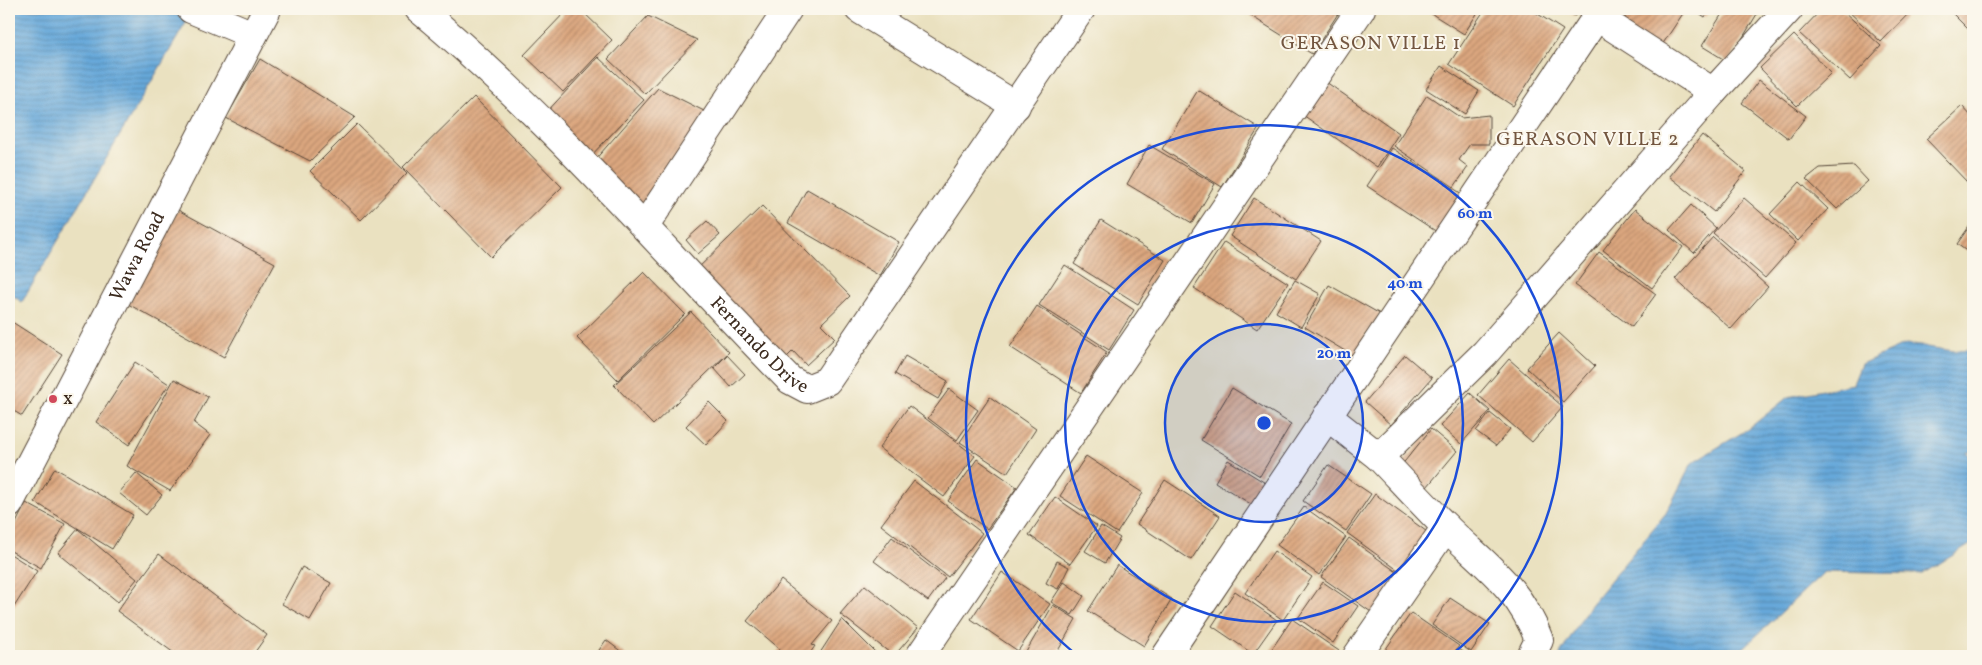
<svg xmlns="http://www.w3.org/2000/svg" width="1982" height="665" viewBox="0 0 1982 665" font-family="Vollkorn,serif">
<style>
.water{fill:url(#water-rules);stroke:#50697c}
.building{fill:url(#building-hatch)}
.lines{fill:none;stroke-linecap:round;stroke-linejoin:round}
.minor-casing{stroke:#554536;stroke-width:30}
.minor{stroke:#fff;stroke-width:28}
.ring{fill:none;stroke:#1d4ed8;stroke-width:2.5}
.poi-dot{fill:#d1495b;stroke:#fbf7ec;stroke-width:2}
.labels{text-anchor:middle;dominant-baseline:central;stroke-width:4;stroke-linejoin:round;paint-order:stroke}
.street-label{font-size:19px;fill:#3b2a1e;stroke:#fbf7ec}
.poi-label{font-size:19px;fill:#3b2a1e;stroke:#fbf7ec;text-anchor:start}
.neighbourhood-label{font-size:20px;letter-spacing:1px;fill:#735640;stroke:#fbf7ec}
.centre{fill:#1d4ed8;stroke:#fbf7ec;stroke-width:2.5}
.ring-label{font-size:15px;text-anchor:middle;font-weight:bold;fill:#1d4ed8;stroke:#fbf7ec;stroke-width:4;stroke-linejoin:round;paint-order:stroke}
</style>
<defs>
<pattern id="water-rules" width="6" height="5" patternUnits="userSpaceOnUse" patternTransform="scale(1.25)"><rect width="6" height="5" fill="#66a8da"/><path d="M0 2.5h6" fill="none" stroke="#5589b0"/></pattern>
<pattern id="building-hatch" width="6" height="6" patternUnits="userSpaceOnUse" patternTransform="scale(1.25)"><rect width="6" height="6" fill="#dca77f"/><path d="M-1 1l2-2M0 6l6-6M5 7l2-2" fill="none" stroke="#b48867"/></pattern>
</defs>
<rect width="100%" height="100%" fill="#fbf7ec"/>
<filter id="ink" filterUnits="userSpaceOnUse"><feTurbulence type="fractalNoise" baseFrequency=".02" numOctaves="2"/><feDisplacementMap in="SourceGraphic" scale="10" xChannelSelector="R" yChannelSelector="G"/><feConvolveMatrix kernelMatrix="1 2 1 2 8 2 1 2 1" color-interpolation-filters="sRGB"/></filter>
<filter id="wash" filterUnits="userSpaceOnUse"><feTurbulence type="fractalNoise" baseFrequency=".0096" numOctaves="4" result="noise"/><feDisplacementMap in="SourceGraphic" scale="20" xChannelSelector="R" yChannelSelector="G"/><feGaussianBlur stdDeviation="1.12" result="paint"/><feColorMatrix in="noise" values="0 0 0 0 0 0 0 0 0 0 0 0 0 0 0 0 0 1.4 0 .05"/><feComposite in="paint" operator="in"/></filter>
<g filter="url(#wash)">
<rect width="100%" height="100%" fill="#eae1c0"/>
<g class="water">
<polygon points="9,9 194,9 22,302 9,293"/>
<polygon points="1906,344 1954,351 1973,350 1973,451 1967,452 1973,461 1973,543 1922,574 1824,572 1735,656 1559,656 1590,605 1666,513 1692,463 1748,429 1788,397 1853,384 1861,364"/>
</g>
<g id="blocks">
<g class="building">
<polygon points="568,9 580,9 612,40 563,92 524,55"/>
<polygon points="1255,9 1341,9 1312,54 1251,16"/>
<polygon points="1424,9 1480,9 1464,34"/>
<polygon points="1485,9 1530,9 1563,30 1513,106 1449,64"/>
<polygon points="1564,9 1579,9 1575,16"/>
<polygon points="1631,9 1686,9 1658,51 1619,26"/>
<polygon points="1693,9 1711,9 1705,17"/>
<polygon points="1725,9 1760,9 1728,62 1702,46"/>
<polygon points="1822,9 1841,9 1881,46 1850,80 1799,33"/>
<polygon points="1846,9 1913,9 1881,42"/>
<polygon points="1948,9 1973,9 1973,34"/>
<polygon points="648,16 697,40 645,94 608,59"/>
<polygon points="1794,35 1831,73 1797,106 1760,68"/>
<polygon points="598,57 644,100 587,160 542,117"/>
<polygon points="260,59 355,117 310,161 226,118"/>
<polygon points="1441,66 1479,91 1465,114 1426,89"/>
<polygon points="1759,80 1806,116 1789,139 1742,103"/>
<polygon points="1326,82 1399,133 1377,167 1303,115"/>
<polygon points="658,88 708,113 643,211 593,162"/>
<polygon points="1198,90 1259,128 1222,187 1162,149"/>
<polygon points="1427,95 1461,118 1489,115 1489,144 1470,144 1459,160 1468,167 1454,187 1394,146"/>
<polygon points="474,97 562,187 491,257 403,167"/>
<polygon points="1962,106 1973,118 1973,178 1968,183 1926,139"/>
<polygon points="357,124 407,173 361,220 310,171"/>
<polygon points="1702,135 1746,171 1714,212 1669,176"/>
<polygon points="1149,145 1215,184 1192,223 1127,184"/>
<polygon points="1392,148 1462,194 1437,232 1367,186"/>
<polygon points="1854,166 1868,181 1837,209 1806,179 1820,168"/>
<polygon points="1800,182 1828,209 1798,241 1770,214"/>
<polygon points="807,189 899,242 880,276 788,223"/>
<polygon points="1254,198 1321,241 1296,279 1230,236"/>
<polygon points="1744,198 1796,243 1765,278 1713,233"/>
<polygon points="1691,205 1716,228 1694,253 1669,230"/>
<polygon points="762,206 850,296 821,324 835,338 806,365 793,351 782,362 694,272"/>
<polygon points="1635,209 1683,247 1652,288 1603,250"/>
<polygon points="178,210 275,263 224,357 128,304"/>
<polygon points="1101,220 1165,260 1138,304 1074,264"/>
<polygon points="707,221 720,235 698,254 686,240"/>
<polygon points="1973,221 1973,256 1957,244"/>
<polygon points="1713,237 1768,287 1731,329 1675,279"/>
<polygon points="1224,242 1288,283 1257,329 1194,288"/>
<polygon points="1599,252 1656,294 1632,327 1575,285"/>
<polygon points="1065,265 1134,310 1109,350 1039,305"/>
<polygon points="644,272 685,314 618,380 577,338"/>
<polygon points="1295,280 1320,294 1301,327 1276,312"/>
<polygon points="1329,285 1380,314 1355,357 1305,327"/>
<polygon points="1037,306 1107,352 1081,393 1010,347"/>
<polygon points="691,312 729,352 653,425 614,385"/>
<polygon points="9,320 62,354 22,416 9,408"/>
<polygon points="1559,333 1595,366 1563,402 1527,368"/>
<polygon points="727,355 745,374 731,387 714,368"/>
<polygon points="1405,355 1432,378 1391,425 1365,402"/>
<polygon points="905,356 948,381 938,399 895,374"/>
<polygon points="1509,359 1563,407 1532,442 1478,395"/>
<polygon points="135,362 169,384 129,445 96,422"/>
<polygon points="174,379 208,397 194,423 210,435 170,491 127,466"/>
<polygon points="1232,388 1291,424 1260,476 1201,440"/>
<polygon points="949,389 978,410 957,440 928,418"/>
<polygon points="1470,393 1490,411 1461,444 1440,426"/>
<polygon points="990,397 1036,429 1007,473 960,442"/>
<polygon points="709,402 728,421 706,445 686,426"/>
<polygon points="909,406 975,456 944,497 879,448"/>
<polygon points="1490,413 1510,429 1496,446 1476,431"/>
<polygon points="1431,429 1457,451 1422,493 1396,472"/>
<polygon points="1086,456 1143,493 1117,533 1060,496"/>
<polygon points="977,459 1017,487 987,529 948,501"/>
<polygon points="1228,460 1267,484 1254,506 1215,482"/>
<polygon points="1328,465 1371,494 1346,531 1303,501"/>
<polygon points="55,468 133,515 112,549 35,502"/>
<polygon points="136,473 162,495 146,515 119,493"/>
<polygon points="1165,480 1220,516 1191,560 1137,524"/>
<polygon points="914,481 982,533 948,577 881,525"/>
<polygon points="1375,494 1430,534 1402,573 1347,533"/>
<polygon points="1055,497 1097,526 1070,564 1029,535"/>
<polygon points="26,503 65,524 41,568 9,550 9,537"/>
<polygon points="1304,507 1346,537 1319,575 1277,545"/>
<polygon points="1101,526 1120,538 1105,563 1085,551"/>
<polygon points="78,529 137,579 118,602 58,553"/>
<polygon points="892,537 945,578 928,601 874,561"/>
<polygon points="1349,538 1401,575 1374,614 1321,577"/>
<polygon points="1274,551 1312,577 1283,620 1245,593"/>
<polygon points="9,553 37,571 14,607 9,603"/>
<polygon points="159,554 267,635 252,656 178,656 117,611"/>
<polygon points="1057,561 1069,567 1058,589 1046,583"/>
<polygon points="1117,565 1172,599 1144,646 1088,611"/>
<polygon points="302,567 331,583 310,620 282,604"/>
<polygon points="1002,572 1050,604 1018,651 971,619"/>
<polygon points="781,580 832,621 812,645 815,646 808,656 775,656 780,649 747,621"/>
<polygon points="1064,582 1084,596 1072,615 1051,602"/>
<polygon points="1323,582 1358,606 1333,643 1298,618"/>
<polygon points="865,585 918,628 894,656 840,614"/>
<polygon points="1235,591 1277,620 1253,654 1212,626"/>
<polygon points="1450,598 1490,624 1471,652 1432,625"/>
<polygon points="1053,605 1076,619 1055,656 1033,656 1026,652"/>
<polygon points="1411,613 1459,646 1451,656 1388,656 1383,653"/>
<polygon points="842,619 879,656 818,656"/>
<polygon points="1292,619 1345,655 1344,656 1267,656"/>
<polygon points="606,640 627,656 595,656"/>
<polygon points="1460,650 1470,656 1456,656"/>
</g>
</g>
</g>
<g filter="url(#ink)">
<use href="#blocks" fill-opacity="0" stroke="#554536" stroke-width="1"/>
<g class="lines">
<defs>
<g id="minor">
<polyline points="191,9 253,35"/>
<path id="s1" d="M 419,9 C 554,121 668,256 790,380 L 807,389 L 827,381 L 1081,9"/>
<polyline points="859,9 1016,106"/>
<polyline points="1597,17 1713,92"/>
<polyline points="645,226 788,9"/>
<polyline points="1327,416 1379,457"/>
<path id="s2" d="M 9,504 L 267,9"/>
<polyline points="920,656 1361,9"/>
<polyline points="1166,656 1602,9"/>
<polyline points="1357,656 1446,527"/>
<path d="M 1531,656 L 1539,640 C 1519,586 1484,565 1445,526 C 1423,504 1401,480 1379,457 L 1485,353 L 1713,92 L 1789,9"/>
</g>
</defs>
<use href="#minor" class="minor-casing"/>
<use href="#minor" class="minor"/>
</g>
</g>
<circle cx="1264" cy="423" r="99" fill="#1d4ed8" fill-opacity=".12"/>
<g class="ring">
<circle cx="1264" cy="423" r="99"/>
<circle cx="1264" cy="423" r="199"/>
<path d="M1078 656A298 298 0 1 1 1450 656"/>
</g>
<circle class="poi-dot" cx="53" cy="399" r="5"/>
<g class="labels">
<g class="street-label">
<text stroke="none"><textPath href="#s2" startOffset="279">Wawa Road</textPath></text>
<text stroke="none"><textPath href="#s1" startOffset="479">Fernando Drive</textPath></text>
</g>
<g class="poi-label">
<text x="63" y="399">x</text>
</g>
<g class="neighbourhood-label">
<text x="1371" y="44">GERASON VILLE 1</text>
<text x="1588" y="140">GERASON VILLE 2</text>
</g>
</g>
<circle cx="1264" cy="423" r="8" class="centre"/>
<g class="ring-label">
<text x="1475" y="218">60 m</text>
<text x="1405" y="288">40 m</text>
<text x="1334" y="358">20 m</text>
</g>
<rect width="1982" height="665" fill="none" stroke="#fbf7ec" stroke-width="30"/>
</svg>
